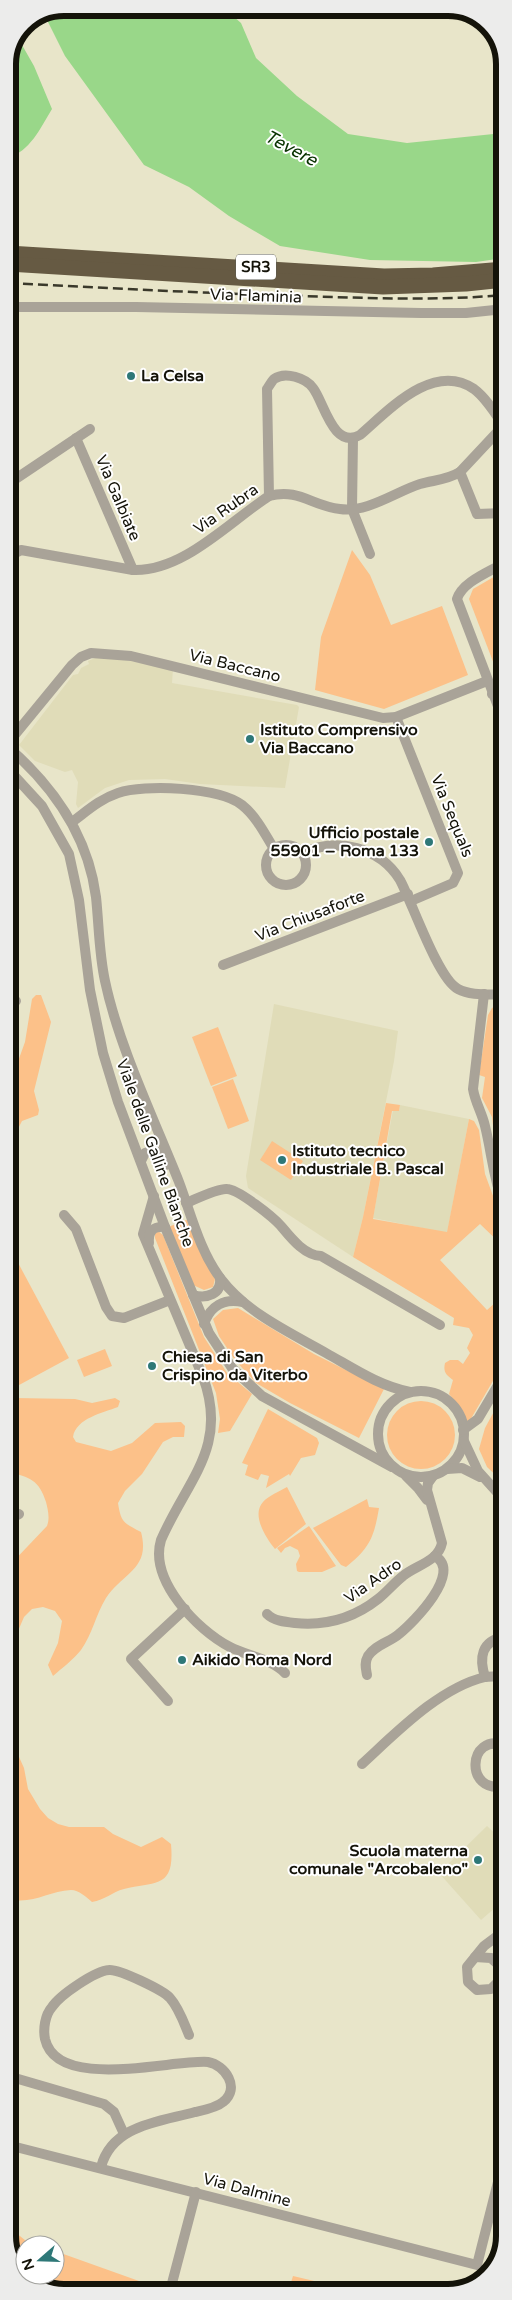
<svg xmlns="http://www.w3.org/2000/svg" width="512" height="2300" viewBox="0 0 512 2300" font-family="'Varela Round',sans-serif">
<style>
.built{fill:#e0dcb8}
.green{fill:#fcc189}
.water{fill:#99d789}
.lines{fill:none;stroke-linecap:round;stroke-linejoin:round}
.minor{stroke:#a9a398;stroke-width:10}
.highway{stroke:#665a43;stroke-width:15}
.rail{stroke:#3a392b;stroke-width:2.5;stroke-dasharray:10 5;stroke-linecap:butt}
.poi-dot{fill:#2e7878;stroke:#fff;stroke-width:2}
.labels{text-anchor:middle;dominant-baseline:central;stroke-width:4;stroke-linejoin:round;paint-order:stroke}
.shield{fill:#fff;stroke:#5a5a53;stroke-width:1}
.shield-label{font-size:15px;font-weight:bold;fill:#141309}
.street-label{font-size:16px;fill:#141309;stroke:#fff}
.poi-label{font-size:16px;font-weight:bold;fill:#141309;stroke:#fff;text-anchor:start}
.water-label{font-size:18px;font-style:italic;fill:#093300;stroke:#fff}
.rim{fill:none;stroke:#141309;stroke-width:6}
</style>
<rect width="100%" height="100%" fill="#e8e5c9"/>
<g class="built">
<polygon points="110,657 173,669 172,683 297,705 299,707 285,788 200,784 165,779 129,780 105,788 78,808 76,804 78,782 72,770 65,772 35,761 19,745 73,675 78,674 81,668 89,664 88,661 95,658"/>
<polygon points="274,1004 398,1031 394,1061 363,1217 353,1257 248,1188 246,1176"/>
<polygon points="400,1105 469,1119 447,1233 373,1218 393,1110 399,1111"/>
<polygon points="487,1826 504,1842 504,1900 481,1920 439,1873"/>
</g>
<g class="green">
<polygon points="352,550 370,575 391,625 442,606 468,675 384,709 315,690 321,637"/>
<polygon points="504,571 504,684 502,685 469,599 473,589"/>
<polygon points="36,995 41,995 51,1022 34,1091 39,1110 38,1115 22,1121 8,1148 8,1089 25,1042 32,999"/>
<polygon points="499,1004 504,1005 504,1186 496,1152 492,1117 482,1098 485,1077 479,1075 488,1015 492,1008"/>
<polygon points="218,1027 237,1076 211,1086 192,1037"/>
<polygon points="233,1079 249,1121 228,1129 212,1087"/>
<path d="M 386,1103 L 400,1105 L 399,1111 L 392,1111 L 373,1219 L 447,1232 L 469,1119 L 474,1121 L 479,1130 L 485,1174 L 504,1226 L 504,1247 L 480,1224 L 440,1260 L 487,1310 L 504,1295 L 504,1362 L 469,1422 L 466,1423 L 463,1411 L 449,1394 L 453,1380 C 446,1375 443,1372 445,1363 L 450,1360 L 458,1360 L 463,1364 L 470,1353 L 467,1348 L 473,1335 L 469,1328 L 453,1325 L 454,1318 L 353,1257 L 363,1217 Z"/>
<polygon points="272,1141 303,1161 291,1180 260,1160"/>
<polygon points="189,1219 215,1279 213,1287 204,1290 193,1285 168,1227"/>
<polygon points="158,1231 163,1235 204,1337 227,1373 252,1394 230,1431 218,1433 220,1419 216,1393 155,1238 155,1234"/>
<polygon points="8,1244 69,1358 8,1391"/>
<polygon points="238,1308 314,1354 384,1389 359,1438 290,1403 256,1383 235,1360 219,1336 213,1319 223,1310"/>
<polygon points="105,1349 112,1366 84,1377 77,1360"/>
<polygon points="504,1393 504,1483 487,1467 479,1449 485,1428"/>
<path d="M 14,1398 L 75,1399 L 92,1403 L 115,1398 L 120,1401 L 118,1407 C 103,1413 76,1418 73,1437 L 76,1442 L 111,1451 L 132,1443 L 155,1423 L 181,1422 L 185,1426 L 184,1437 L 173,1437 L 163,1442 L 142,1474 L 125,1491 L 118,1503 C 121,1523 124,1523 141,1532 C 151,1569 122,1573 106,1598 C 96,1614 92,1635 81,1650 C 74,1659 62,1668 53,1676 L 48,1665 L 58,1643 L 62,1621 L 55,1611 L 43,1607 L 32,1609 L 24,1617 L 15,1638 L 10,1737 L 24,1768 L 28,1789 L 40,1809 L 48,1818 L 58,1824 L 69,1827 L 104,1827 L 113,1834 L 141,1847 L 162,1837 L 171,1844 C 175,1889 156,1881 124,1889 C 112,1892 105,1900 92,1902 C 86,1897 79,1890 71,1890 C 48,1891 33,1905 8,1899 L 8,1567 L 47,1526 C 50,1518 48,1510 46,1502 C 39,1480 30,1477 8,1472 L 8,1399 Z"/>
<circle cx="421" cy="1435" r="34"/>
<polygon points="268,1409 317,1438 319,1443 315,1455 301,1458 290,1476 289,1474 266,1488 269,1476 261,1474 258,1480 245,1475 248,1465 242,1463"/>
<path d="M 287,1487 L 306,1524 L 275,1549 C 266,1538 251,1515 263,1502 C 268,1496 280,1491 287,1487 Z"/>
<path d="M 367,1499 L 369,1507 L 379,1508 C 374,1537 370,1548 346,1567 L 341,1565 L 313,1528 Z"/>
<polygon points="309,1526 336,1566 322,1572 299,1572 297,1571 296,1564 300,1556 298,1550 290,1546 285,1548 281,1553 277,1548"/>
<polygon points="9,2227 26,2241 38,2245 25,2245 25,2275 55,2275 55,2251 139,2281 137,2292 57,2292 27,2278 9,2247"/>
<polygon points="293,2276 344,2288 343,2292 288,2292"/>
</g>
<g class="water">
<polygon points="64,8 224,8 241,23 256,58 297,96 348,134 407,143 503,133 504,258 476,262 370,260 280,246 229,216 189,187 144,165 65,56 45,16"/>
<path d="M 18,38 L 34,66 L 52,109 C 40,129 30,151 8,158 L 8,64 Z"/>
</g>
<g class="lines">
<g class="minor">
<polyline points="8,307 136,307 421,313 466,313 504,309"/>
<polyline points="504,425 460,472 477,514 504,513"/>
<polyline points="76,438 133,570"/>
<polyline points="353,438 352,509 370,554"/>
<polyline points="8,484 90,429"/>
<path d="M 269,496 L 267,389 C 269,386 272,381 274,379 C 285,371 306,378 313,388 C 324,402 333,450 360,435 C 388,411 433,361 474,389 C 486,398 495,413 503,425"/>
<path d="M 8,557 L 21,550 L 133,570 C 183,572 229,522 269,496 C 299,488 312,506 340,509 C 367,513 395,492 420,484 C 434,480 447,480 460,472"/>
<path d="M 504,563 C 489,572 462,582 457,599 L 504,722"/>
<polyline points="492,694 504,689"/>
<polyline points="396,717 458,873 453,883 411,901"/>
<polyline points="8,743 72,665 81,657 91,653 131,656 383,718 396,717 487,681"/>
<path d="M 8,747 C 54,787 88,835 96,897 C 99,925 99,954 105,981 C 119,1047 154,1119 179,1182 C 191,1214 200,1252 221,1279 C 247,1313 289,1332 326,1353 C 353,1368 379,1386 410,1392"/>
<polyline points="8,769 42,806 69,854 79,900 90,990 103,1053 118,1102 165,1227 209,1333 232,1368 262,1396 392,1467"/>
<path d="M 72,822 C 87,811 100,799 118,793 C 144,784 219,787 242,805 C 256,816 265,834 274,849"/>
<circle cx="286" cy="865" r="20"/>
<path d="M 303,853 C 337,837 380,847 400,880 C 412,902 438,979 458,989 C 471,996 490,994 504,995"/>
<polyline points="223,965 408,894"/>
<path d="M 484,994 L 473,1089 C 475,1102 482,1113 485,1126 C 492,1154 493,1178 504,1206"/>
<polyline points="8,1000 16,1001"/>
<polyline points="141,1161 145,1153 154,1150 159,1153 166,1165"/>
<path d="M 154,1196 L 143,1234 L 203,1377 C 229,1447 187,1480 161,1540 C 149,1580 197,1630 230,1647 C 247,1656 272,1659 285,1673"/>
<path d="M 186,1203 C 196,1199 218,1188 227,1189 C 238,1189 273,1217 281,1226 C 291,1238 304,1255 321,1256 L 440,1325"/>
<polyline points="64,1215 76,1229 106,1307 112,1316 124,1318 170,1300"/>
<path d="M 149,1243 C 148,1231 153,1226 165,1227"/>
<path d="M 193,1295 C 207,1299 222,1294 220,1278"/>
<path d="M 204,1324 C 210,1306 224,1298 243,1302"/>
<circle cx="421" cy="1434" r="43"/>
<polyline points="463,1430 478,1419 504,1375"/>
<polyline points="464,1441 478,1471 504,1500"/>
<polyline points="447,1469 462,1468 480,1477"/>
<polyline points="406,1476 418,1488 427,1500"/>
<polyline points="8,1520 19,1514"/>
<path d="M 267,1614 C 274,1621 285,1622 295,1623 C 325,1626 354,1618 378,1599 C 387,1592 394,1583 403,1576 C 416,1565 438,1562 442,1543 L 427,1490 L 428,1483 L 433,1476"/>
<path d="M 367,1675 C 366,1669 364,1663 368,1656 C 375,1645 390,1642 399,1634 C 414,1622 463,1572 435,1556"/>
<path d="M 485,1677 C 479,1658 481,1641 504,1637"/>
<polyline points="168,1701 131,1659 185,1609"/>
<path d="M 504,1745 C 468,1733 464,1794 504,1786"/>
<path d="M 362,1764 C 396,1733 439,1688 485,1677 C 491,1676 498,1677 504,1675"/>
<polyline points="501,1934 499,1946 502,1978 491,1989 477,1990 468,1982 467,1967 484,1946 504,1931"/>
<polyline points="475,1957 491,1958 501,1967"/>
<polyline points="8,2076 104,2104 114,2112 124,2134"/>
<polyline points="8,2145 477,2265 498,2182"/>
<path d="M 101,2167 C 112,2125 159,2122 195,2112 C 204,2110 216,2108 223,2102 C 241,2088 225,2065 208,2062 C 173,2059 57,2092 45,2039 C 43,2029 45,2015 52,2007 C 60,1995 95,1971 109,1970 C 119,1969 163,1990 170,1998 C 179,2008 184,2023 189,2035"/>
<polyline points="171,2287 196,2192"/>
</g>
<g class="highway">
<polyline points="8,253 384,276 433,275 504,269"/>
<polyline points="8,264 383,287 466,284 504,280"/>
</g>
<path class="rail" d="M 8,283 C 105,288 202,293 299,296 C 368,298 435,301 504,295"/>
</g>
<g class="poi-dot">
<circle cx="131" cy="376" r="5"/>
<circle cx="250" cy="739" r="5"/>
<circle cx="429" cy="842" r="5"/>
<circle cx="282" cy="1160" r="5"/>
<circle cx="152" cy="1366" r="5"/>
<circle cx="182" cy="1660" r="5"/>
<circle cx="478" cy="1860" r="5"/>
</g>
<g class="labels">
<rect class="shield" x="236" y="254.5" width="40" height="25" rx="4"/>
<g class="shield-label">
<text x="256" y="267">SR3</text>
</g>
<g class="street-label">
<text transform="translate(256 296) rotate(2)">Via Flaminia</text>
<text transform="translate(118 498) rotate(67)">Via Galbiate</text>
<text transform="translate(226 509) rotate(-35)">Via Rubra</text>
<text transform="translate(235 666) rotate(14)">Via Baccano</text>
<text transform="translate(452 816) rotate(68)">Via Sequals</text>
<text transform="translate(310 916) rotate(-21)">Via Chiusaforte</text>
<text transform="translate(155 1153) rotate(70)">Viale delle Galline Bianche</text>
<text transform="translate(373 1581) rotate(-35)">Via Adro</text>
<text transform="translate(247 2190) rotate(15)">Via Dalmine</text>
</g>
<g class="poi-label">
<text x="141" y="376">La Celsa</text>
<text x="260" y="730">Istituto Comprensivo<tspan x="260" dy="18">Via Baccano</tspan></text>
<text x="419" y="833" text-anchor="end">Ufficio postale<tspan x="419" dy="18">55901 – Roma 133</tspan></text>
<text x="292" y="1151">Istituto tecnico<tspan x="292" dy="18">Industriale B. Pascal</tspan></text>
<text x="162" y="1357">Chiesa di San<tspan x="162" dy="18">Crispino da Viterbo</tspan></text>
<text x="192" y="1660">Aikido Roma Nord</text>
<text x="468" y="1851" text-anchor="end">Scuola materna<tspan x="468" dy="18">comunale "Arcobaleno"</tspan></text>
</g>
<g class="water-label">
<text transform="translate(291 148) rotate(28)">Tevere</text>
</g>
</g>
<path d="M0 0H512V2300H0ZM64 16H448A48 48 0 0 1 496 64V2236A48 48 0 0 1 448 2284H64A48 48 0 0 1 16 2236V64A48 48 0 0 1 64 16Z" fill="#ececeb" fill-rule="evenodd"/>
<path class="rim" d="M64 16H448A48 48 0 0 1 496 64V2236A48 48 0 0 1 448 2284H64A48 48 0 0 1 16 2236V64A48 48 0 0 1 64 16Z"/>
<g transform="translate(40 2260) rotate(250)"><circle r="24" fill="#ffffff" stroke="#a1a19d"/>
<path d="M0-4L9 19L0 12L-9 19Z" fill="#2e7878"/>
<text y="-8" font-size="14" font-weight="bold" text-anchor="middle" fill="#141309">N</text>
</g>
</svg>
